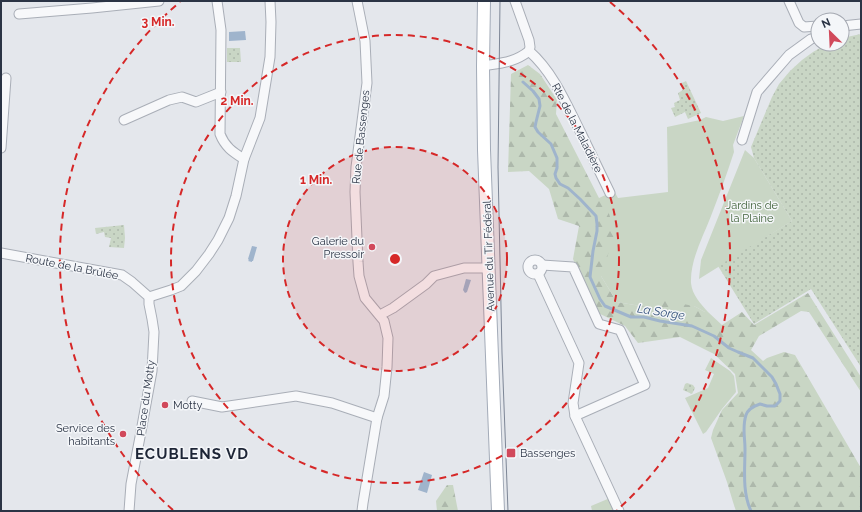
<svg xmlns="http://www.w3.org/2000/svg" width="862" height="512" viewBox="0 0 862 512" font-family="Raleway,sans-serif">
<style>
.green{fill:#c9d6c5}
.forest{fill:url(#forest-firs)}
.park{fill:url(#park-dots)}
.water{fill:#9fb4cc}
.lines{fill:none;stroke-linecap:round;stroke-linejoin:round}
.stream{stroke:#9fb4cc;stroke-width:3}
.minor-casing{stroke:#a9aeb7;stroke-width:11}
.major-casing{stroke:#a3abb8;stroke-width:14}
.minor{stroke:#f7f8fa;stroke-width:9}
.major{stroke:#fff;stroke-width:12}
.tram{stroke:#7d8696;stroke-width:1}
.ring{fill:none;stroke:#d62828;stroke-width:2;stroke-dasharray:7 5}
.poi-dot{fill:#d1495b;stroke:#f4f6f9;stroke-width:1.5}
.labels{text-anchor:middle;dominant-baseline:central;stroke-width:3;stroke-linejoin:round;paint-order:stroke}
.street-label{font-size:11px;fill:#2b3445;stroke:#f4f6f9}
.park-label{font-size:11px;fill:#3f6138;stroke:#f4f6f9}
.poi-label{font-size:11px;fill:#2b3445;stroke:#f4f6f9;text-anchor:end}
.water-label{font-size:12px;font-style:italic;fill:#34527a;stroke:#f4f6f9}
.district-label{font-size:15px;font-weight:bold;letter-spacing:1px;fill:#1d2536;stroke:#f4f6f9}
.centre{fill:#d62828;stroke:#f4f6f9;stroke-width:2}
.ring-label{font-size:12px;text-anchor:middle;font-weight:bold;fill:#d62828;stroke:#f4f6f9;stroke-width:3;stroke-linejoin:round;paint-order:stroke}
</style>
<defs>
<pattern id="forest-firs" width="22" height="20" patternUnits="userSpaceOnUse"><rect width="22" height="20" fill="#c9d6c5"/><path d="M5 1l3.5 6h-7zM16 11l3.5 6h-7z" fill="#adb8ab"/></pattern>
<pattern id="park-dots" width="8" height="8" patternUnits="userSpaceOnUse"><rect width="8" height="8" fill="#c9d6c5"/><path d="M2 2h.1M6 6h.1" fill="none" stroke="#adb8ab" stroke-width="1.8" stroke-linecap="round"/></pattern>
</defs>
<rect width="100%" height="100%" fill="#e4e7ec"/>
<g class="green">
<path d="M 744,116 L 733,145 L 734,152 C 727,174 719,195 711,216 C 703,237 690,260 691,283 C 692,295 701,304 708,312 L 705,312 L 694,306 L 652,308 L 617,302 L 601,276 L 599,198 L 614,191 L 618,198 L 668,192 L 667,127 L 700,120 L 706,117 L 723,121 Z"/>
<polygon points="745,150 754,158 792,221 699,279 701,260"/>
<polygon points="711,358 730,371 734,376 736,392 722,409 706,432 703,434 685,398 708,388 714,374 705,370"/>
<polygon points="610,498 615,511 592,511 591,506"/>
</g>
<g class="forest">
<polygon points="528,65 540,74 557,100 556,114 599,198 606,204 615,233 601,276 617,302 652,308 661,300 694,306 705,312 708,312 722,325 742,312 754,325 808,293 861,377 861,392 809,312 801,311 759,336 751,350 763,361 767,358 784,352 795,355 861,468 861,511 736,511 733,502 727,482 711,438 713,430 722,410 738,393 735,374 714,354 680,337 638,343 625,326 596,312 580,276 573,259 579,226 558,219 549,189 529,171 508,172 511,74"/>
<polygon points="447,485 453,485 458,511 437,511 436,501"/>
</g>
<g class="park">
<polygon points="861,34 861,367 811,289 754,324 718,266 792,221 754,158 751,147 772,97 779,84 790,71 802,60 813,52 827,44 842,44 842,38"/>
<polygon points="227,48 240,48 241,62 227,62"/>
<polygon points="686,81 701,113 688,119 685,112 675,117 671,108 675,107 674,103 680,100 678,93 683,90 680,84"/>
<polygon points="124,225 125,238 124,248 109,247 111,238 105,237 104,232 96,234 95,228"/>
<polygon points="687,383 693,385 695,388 692,394 683,390 685,384"/>
</g>
<g class="water">
<polygon points="245,31 246,40 229,41 229,32"/>
<polygon points="252,246 257,247 253,261 252,261 252,262 248,261 249,260 248,259"/>
<polygon points="466,279 471,280 467,292 465,293 463,290"/>
<polygon points="424,472 432,475 427,493 418,490"/>
</g>
<g class="lines">
<path class="stream" d="M 523,82 L 533,91 L 539,99 L 540,106 L 536,122 L 535,127 L 538,132 L 551,144 L 557,158 L 557,168 L 555,174 L 556,178 L 560,184 L 568,188 L 580,199 L 596,216 L 597,224 L 597,231 L 593,251 L 590,277 L 600,299 L 605,306 L 631,317 L 644,317 L 660,321 L 692,326 L 714,336 L 729,348 L 738,352 L 753,358 L 772,377 L 776,384 L 780,394 L 780,401 L 775,406 L 767,406 L 760,404 C 754,406 748,409 746,415 C 742,427 745,437 745,449 C 745,469 742,492 751,511"/>
<defs>
<g id="minor">
<path d="M 217,1 L 221,30 L 220,134 C 225,147 233,152 244,159"/>
<polyline points="357,1 365,41 367,83 356,167 355,192 358,262 359,276 365,298 384,321 388,338 387,367 384,396 377,418 363,503 362,511"/>
<path d="M 515,1 L 529,40 L 530,47 L 529,51 C 553,72 566,103 580,131 C 590,152 600,172 610,193"/>
<polyline points="789,1 799,23 804,27 818,26"/>
<polyline points="19,14 92,8 159,1"/>
<polyline points="842,26 861,24"/>
<path d="M 483,66 C 500,63 514,63 529,51"/>
<polyline points="124,120 169,100 182,97 196,102 221,92"/>
<polyline points="742,140 757,92 789,55 811,39 818,37"/>
<polyline points="1,148 6,78"/>
<polyline points="1,253 122,275 132,282 149,297 149,304 152,319 154,332 152,371 140,437 131,484 129,511"/>
<circle cx="535" cy="267" r="7"/>
<polyline points="542,265 573,267 599,324 620,330 645,385 575,416"/>
<polyline points="538,274 579,363 573,403 575,416 619,511"/>
<polyline points="149,297 171,290 181,286 196,271 209,254 218,240 229,218 236,196 244,159 260,118 270,57 271,22 270,1"/>
<polyline points="380,315 393,308 426,284 434,276 464,268 489,268"/>
<polyline points="192,401 222,407 296,396 332,403 377,418"/>
</g>
<polyline id="major" points="484,1 483,66 484,150 498,511"/>
</defs>
<use href="#minor" class="minor-casing"/>
<use href="#major" class="major-casing"/>
<use href="#minor" class="minor"/>
<use href="#major" class="major"/>
<polyline class="tram" points="500,1 498,167 502,353 508,511"/>
</g>
<circle cx="395" cy="259" r="112" fill="#d62828" fill-opacity=".12"/>
<g class="ring">
<circle cx="395" cy="259" r="112"/>
<circle cx="395" cy="259" r="224"/>
<path d="M173 510A335 335 0 0 1 180 2M610 2A335 335 0 0 1 617 510"/>
</g>
<g class="poi-dot">
<circle cx="372" cy="247" r="4"/>
<circle cx="165" cy="405" r="4"/>
<circle cx="123" cy="434" r="4"/>
<rect x="506" y="448" width="10" height="10" rx="2"/>
</g>
<g class="labels">
<g class="street-label">
<text transform="translate(577 128) rotate(63)">Rte de la Maladière</text>
<text transform="translate(361 137) rotate(-84)">Rue de Bassenges</text>
<text transform="translate(489 256) rotate(-92)">Avenue du Tir Fédéral</text>
<text transform="translate(72 267) rotate(11)">Route de la Brûlée</text>
<text transform="translate(146 398) rotate(-82)">Place du Motty</text>
</g>
<g class="park-label">
<text x="752" y="205">Jardins de<tspan x="752" dy="13">la Plaine</tspan></text>
</g>
<g class="poi-label">
<text x="364" y="241">Galerie du<tspan x="364" dy="13">Pressoir</tspan></text>
<text x="173" y="405" text-anchor="start">Motty</text>
<text x="115" y="428">Service des<tspan x="115" dy="13">habitants</tspan></text>
<text x="520" y="453" text-anchor="start">Bassenges</text>
</g>
<g class="water-label">
<text transform="translate(661 312) rotate(9)">La Sorge</text>
</g>
<g class="district-label">
<text x="192" y="454">ECUBLENS VD</text>
</g>
</g>
<circle cx="395" cy="259" r="6" class="centre"/>
<g class="ring-label">
<text x="158" y="26">3 Min.</text>
<text x="237" y="105">2 Min.</text>
<text x="316" y="184">1 Min.</text>
</g>
<rect width="862" height="512" fill="none" stroke="#2b3445" stroke-width="4"/>
<g transform="translate(830 32) rotate(336)"><circle r="19" fill="#f4f6f9" stroke="#a4a8b1"/>
<path d="M0-3L7 15L0 10L-7 15Z" fill="#d1495b"/>
<text y="-6" font-size="11" font-weight="bold" text-anchor="middle" fill="#2b3445">N</text>
</g>
</svg>
